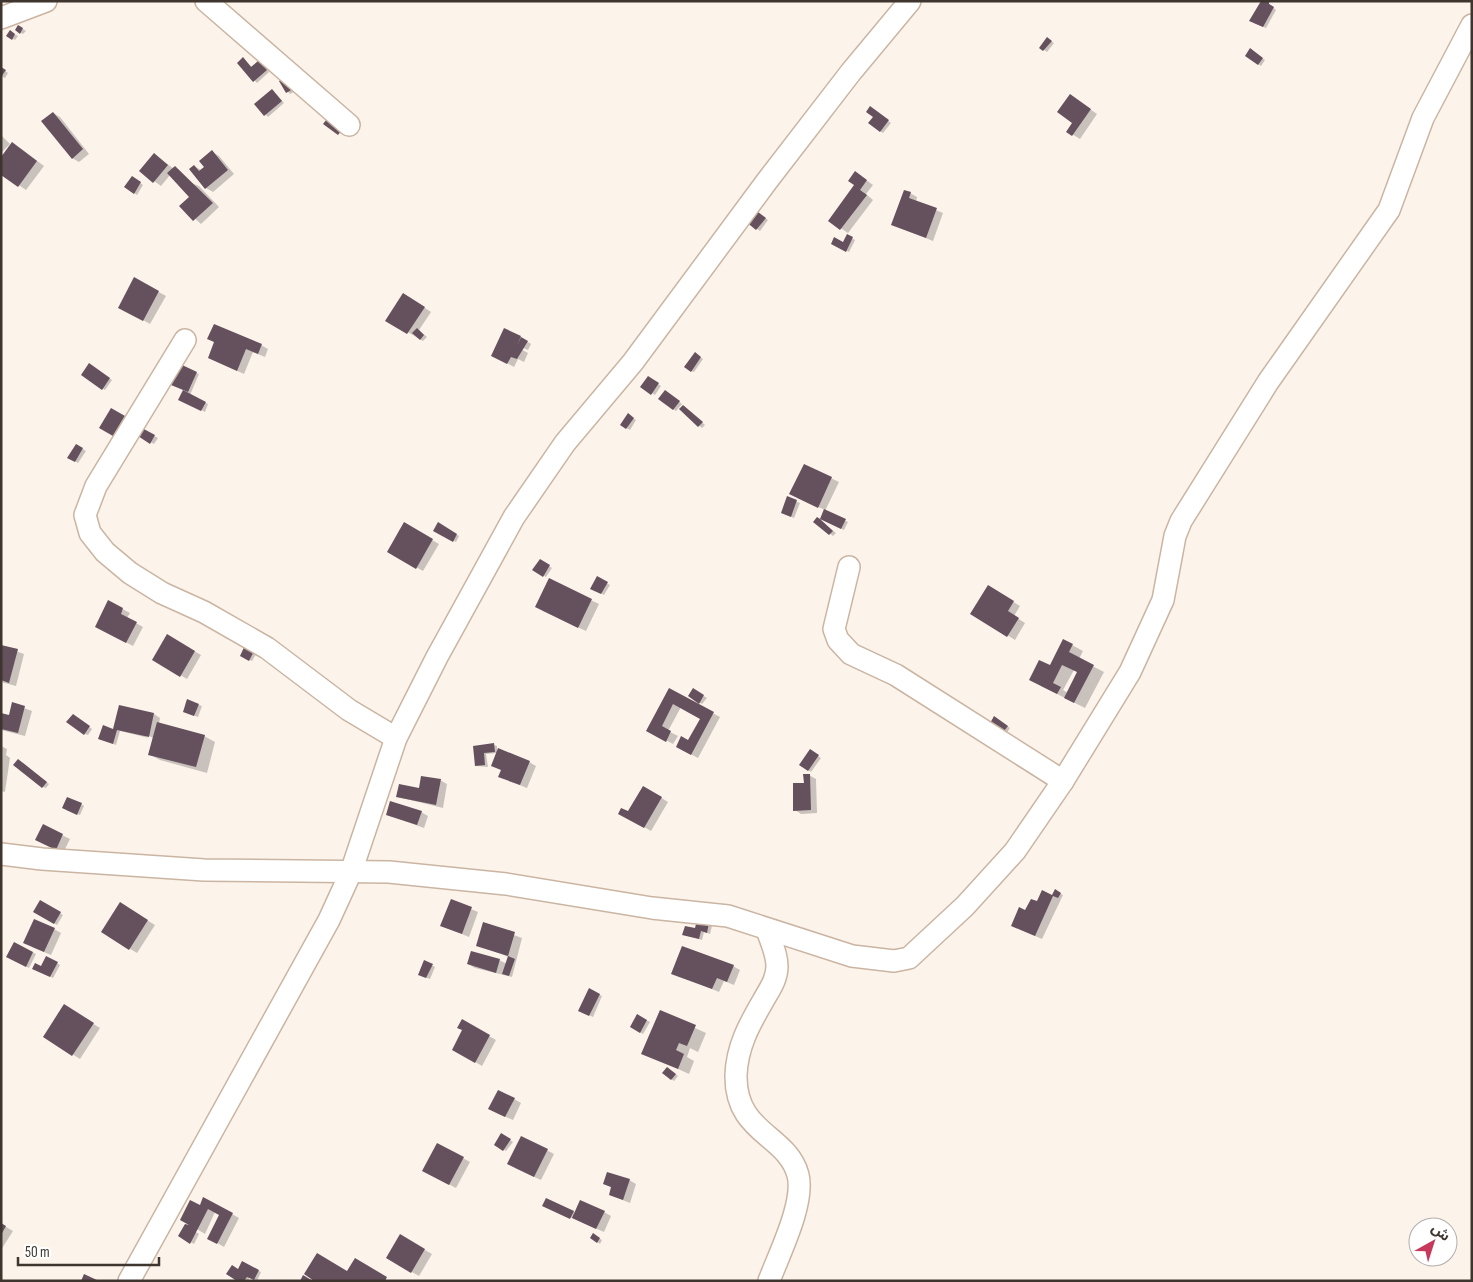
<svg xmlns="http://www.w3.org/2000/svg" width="1473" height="1282" viewBox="0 0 1473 1282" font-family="'Sofia Sans Condensed','Noto Sans Arabic',sans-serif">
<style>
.shadow{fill:#0003;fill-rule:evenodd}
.building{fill:#65505d}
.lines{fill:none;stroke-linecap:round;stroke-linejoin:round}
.street-casing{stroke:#cab5a2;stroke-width:24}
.street{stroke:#fff;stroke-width:21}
</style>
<rect width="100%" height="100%" fill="#fcf3eb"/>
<g class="shadow">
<polygon points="1266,1 1276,10 1266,28 1254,23"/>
<polygon points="18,26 26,31 23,34 16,30"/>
<polygon points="10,32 18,36 15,40 8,36"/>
<polygon points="1047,39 1054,43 1047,52 1040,47"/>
<polygon points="1253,52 1265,60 1261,66 1258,64"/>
<polygon points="244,59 252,67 262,64 269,72 257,83 239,63"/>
<polygon points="1,68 8,73 5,78 1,76"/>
<polygon points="280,82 302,87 290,94"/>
<polygon points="272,90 284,103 268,117 256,104"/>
<polygon points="1077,100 1097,114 1080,139 1067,131 1074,122"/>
<polygon points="874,110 891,123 883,133 880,131"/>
<polygon points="53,113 60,117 89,154 79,162 72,158"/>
<polygon points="1,135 10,144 1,153"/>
<polygon points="20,148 44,166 26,190 1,173"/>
<polygon points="212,152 219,156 234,174 213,192 206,188 190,170 194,166 201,170 206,167"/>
<polygon points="154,154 174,169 178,169 191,183 199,186 219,207 201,224 181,206 190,197 170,175 161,186 140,171"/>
<polygon points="132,177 143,185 137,195 125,187"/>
<polygon points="862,177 873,185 866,194 873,200 848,233 830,221"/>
<polygon points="910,193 917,197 916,202 943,213 933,241 893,225"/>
<polygon points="757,212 768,220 760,231 746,221"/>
<polygon points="848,236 855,240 849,252 833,243 844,244"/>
<polygon points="135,279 166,296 150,324 120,307"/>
<polygon points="410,298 431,312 419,330 427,337 423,341 387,320"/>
<polygon points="520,337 531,344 528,350 520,347 519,348 528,353 524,362 518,359 514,367 499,359"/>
<polygon points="216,343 261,345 268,349 265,357 253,352 244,374 209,358"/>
<polygon points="695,354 703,359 694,372 691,371"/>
<polygon points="89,365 112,380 105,390 82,375"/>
<polygon points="196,373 199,374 190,395 208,404 205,412 180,399"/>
<polygon points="648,377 661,386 655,395 642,387"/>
<polygon points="668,393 682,404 676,411 673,409"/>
<polygon points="686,408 705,425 702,428 680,409"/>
<polygon points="111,409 127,419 117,436 101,427"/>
<polygon points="628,415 636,420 630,430 621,425"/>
<polygon points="143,430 158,438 154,444 139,436"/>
<polygon points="76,445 86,451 78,463 69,457"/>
<polygon points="804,465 839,482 825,511 848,522 844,530 821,519 825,510 798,498"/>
<polygon points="787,498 800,503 794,518 785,514"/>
<polygon points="820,520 836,533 833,536 814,521"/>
<polygon points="404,524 439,544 423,571 388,551"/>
<polygon points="438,524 459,536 456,542 435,530"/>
<polygon points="540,561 552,568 546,577 534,570"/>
<polygon points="597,578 610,585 604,595 592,588"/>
<polygon points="549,580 599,604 586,631 543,611"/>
<polygon points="989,587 1020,606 1014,616 1025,623 1015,640 972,613"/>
<polygon points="109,602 130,613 127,618 143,627 133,646 103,630"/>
<polygon points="168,636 201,655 187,679 154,660"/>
<path d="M 1072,645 L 1083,651 L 1079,659 L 1104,672 L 1085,708 L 1041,686 L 1050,667 ZM 1074,670 L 1079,672 L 1068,693 L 1063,690 Z"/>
<polygon points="1,646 24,654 16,686 1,682"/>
<polygon points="258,650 252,661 241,656"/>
<polygon points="669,690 720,717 698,758 677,747 689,742 702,718 681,707 668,731 678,736 673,744 647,730"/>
<polygon points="694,690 707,698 702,704 689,696"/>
<polygon points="13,704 32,711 25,736 1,730 1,714 9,716"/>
<polygon points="199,705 202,706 198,717 187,713"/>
<polygon points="154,714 160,718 159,724 204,736 215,742 207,773 160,760 149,754 153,738 144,733 143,735 149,738 120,731 116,745 103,740 114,730"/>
<polygon points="76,717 92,729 88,735 85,734"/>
<polygon points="995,718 1010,728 1004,737"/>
<polygon points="494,745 497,746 497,753 486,754 488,767 476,766 474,747"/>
<polygon points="1,746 7,749 6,755 10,758 5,792 1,791"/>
<polygon points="810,751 821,758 811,772 801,765"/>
<polygon points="22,762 49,784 46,788 43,787"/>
<polygon points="529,762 536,766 527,788 507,780"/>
<polygon points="809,775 816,779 817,813 801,814 795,810"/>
<polygon points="440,780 447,784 443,808 398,797"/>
<polygon points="644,787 668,802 651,831 620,813 629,813"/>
<polygon points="81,804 84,806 80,815 66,810"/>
<polygon points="421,812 428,816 424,828 388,815"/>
<polygon points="43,826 70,839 63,853 44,844"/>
<polygon points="1056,891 1063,895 1042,939 1019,929 1026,911 1037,903 1053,896"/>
<polygon points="451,901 478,912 469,937 442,926"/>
<polygon points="41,902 63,915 57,925 35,912"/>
<polygon points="120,904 155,925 137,953 102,932"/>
<polygon points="484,924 522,938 512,977 475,968 468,964 499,960 507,964 509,957 477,945"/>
<polygon points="709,924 712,926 710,934 704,932 702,940 684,935"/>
<polygon points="54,929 61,933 51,955 32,947"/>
<polygon points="15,943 36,954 29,968 8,957"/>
<polygon points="46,957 60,965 53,978 34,968 41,967"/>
<polygon points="425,962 435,967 430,979 422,976"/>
<polygon points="733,966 740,970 734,985 724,981 719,992 673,973"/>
<polygon points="589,990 602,996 593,1017 583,1012"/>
<polygon points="71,1010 100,1028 80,1059 45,1037"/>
<polygon points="660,1012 706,1033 698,1052 690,1048 687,1057 694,1061 689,1074 643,1053"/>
<polygon points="638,1016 650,1022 643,1034 631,1027"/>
<polygon points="462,1021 496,1040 482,1066 453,1049 464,1030"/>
<polygon points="670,1070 678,1076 674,1081 671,1079"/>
<polygon points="514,1099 521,1103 513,1120 497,1113"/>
<polygon points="502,1135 513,1142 506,1151 495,1144"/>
<polygon points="522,1137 554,1154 541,1180 515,1168"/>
<polygon points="437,1144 470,1162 456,1188 423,1171"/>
<polygon points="629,1180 636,1184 630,1203 610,1195 612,1188 605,1184"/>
<polygon points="546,1199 576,1213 604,1212 611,1216 604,1232 547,1207"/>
<polygon points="200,1207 232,1214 239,1218 224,1247 209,1238 221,1215 215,1212 205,1234 182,1220"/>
<polygon points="1,1224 13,1231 1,1250"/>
<polygon points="186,1226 199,1234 194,1244 180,1236"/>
<polygon points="594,1235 602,1240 600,1244 592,1238"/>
<polygon points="400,1236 432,1254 419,1276 387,1258"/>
<polygon points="243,1263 261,1272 257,1281 250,1277 248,1281 239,1281 239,1271"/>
</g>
<g class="building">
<polygon points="1261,1 1269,1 1269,4 1274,7 1263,27 1249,21"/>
<polygon points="18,25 23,28 20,34 15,30"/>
<polygon points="10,30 15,34 12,40 6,36"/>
<polygon points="1047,37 1052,41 1043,51 1039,48"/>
<polygon points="1250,48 1263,58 1258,65 1245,56"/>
<polygon points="243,57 251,67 259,60 267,70 253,82 237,63"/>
<polygon points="1,67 6,70 1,77"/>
<polygon points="292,73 300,85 286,93 279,81"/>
<polygon points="272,89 282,101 264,116 254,104"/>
<polygon points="1070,94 1091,109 1072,136 1066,132 1072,123 1057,112"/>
<polygon points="870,106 889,120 880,132 868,123 873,117 866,112"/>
<polygon points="333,111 347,123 338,135 323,124"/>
<polygon points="53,112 83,149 72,159 41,121"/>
<polygon points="12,142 37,161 18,187 1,175 1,157"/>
<polygon points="212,150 228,170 205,189 189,169 194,165 199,171 204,167 199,161"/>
<polygon points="154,153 168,165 153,183 139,171"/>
<polygon points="175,166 213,203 193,221 179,206 189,197 167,173"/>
<polygon points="855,171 867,180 860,190 867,195 840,230 828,221 854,185 848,181"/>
<polygon points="132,176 141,182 134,194 124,187"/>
<polygon points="904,190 911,192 909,198 937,208 926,238 891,225"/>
<polygon points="754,209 766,218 756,230 745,221"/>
<polygon points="847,234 853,237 846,252 831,244 834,237 843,242"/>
<polygon points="134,277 159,291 143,321 118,308"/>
<polygon points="403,293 425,307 407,334 385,321"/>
<polygon points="214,324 262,344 258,354 246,349 237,371 208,358 214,342 207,339"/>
<polygon points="417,328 424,335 420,340 412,333"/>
<polygon points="504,328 521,336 517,346 521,337 528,341 517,359 511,357 507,364 491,356"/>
<polygon points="695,352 701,357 691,372 684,367"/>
<polygon points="89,363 110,378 102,390 81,375"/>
<polygon points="180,364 197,372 188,392 171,385"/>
<polygon points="648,376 659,383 651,395 640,387"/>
<polygon points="183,390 206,402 201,411 178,400"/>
<polygon points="665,390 680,401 673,410 658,399"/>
<polygon points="683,405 703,422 698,427 679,409"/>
<polygon points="111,408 125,416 113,436 99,428"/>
<polygon points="628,413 634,418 626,429 620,425"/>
<polygon points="142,428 155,435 150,444 138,436"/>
<polygon points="76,444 83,448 75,462 67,458"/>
<polygon points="804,464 832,477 818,508 789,494"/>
<polygon points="787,496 797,500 791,517 781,513"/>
<polygon points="824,509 846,519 841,529 820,519 833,531 829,535 813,522 817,517 820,519"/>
<polygon points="404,522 433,539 416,569 387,552"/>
<polygon points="438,522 457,534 453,542 433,531"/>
<polygon points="540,559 550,565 543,577 532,570"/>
<polygon points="597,576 608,582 601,594 590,589"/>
<polygon points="549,578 592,599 578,628 535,607"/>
<polygon points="988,585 1014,601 1008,611 1019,618 1007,637 970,614"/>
<polygon points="108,600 123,608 121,614 137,622 126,643 95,627"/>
<polygon points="167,634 195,651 180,677 152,660"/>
<polygon points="1063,639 1073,644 1069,652 1094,665 1074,703 1064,698 1077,672 1062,665 1053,683 1061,687 1057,694 1029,680 1039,660 1050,665"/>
<polygon points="246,643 256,647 249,661 240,656"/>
<polygon points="1,645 18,649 9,683 1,680"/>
<polygon points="669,688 714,712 691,755 676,747 681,736 688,740 700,719 673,704 662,726 671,731 666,742 646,731"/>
<polygon points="693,688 704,695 699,704 688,696"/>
<polygon points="187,699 199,704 194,716 183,712"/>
<polygon points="12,702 25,706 18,733 1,729 1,713 9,715"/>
<polygon points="119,705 154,713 149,737 117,730 113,744 98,739 103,725 113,729"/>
<polygon points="73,714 90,726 84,735 66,722"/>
<polygon points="994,716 1008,726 1004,731 988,727"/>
<polygon points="157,722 205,735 196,767 148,755"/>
<polygon points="494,743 495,752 484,753 485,765 475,766 473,746"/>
<polygon points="498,748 530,761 520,785 498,777 501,770 491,766"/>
<polygon points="810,749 819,755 808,771 799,765"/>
<polygon points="18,759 47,782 42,788 13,765"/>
<polygon points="803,774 810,774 811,810 793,811 793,783 804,783"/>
<polygon points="421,776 441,779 436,805 396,797 399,784 419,788"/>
<polygon points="643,786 662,797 644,828 618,814 621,808 628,811"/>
<polygon points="67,797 82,803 77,815 62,808"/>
<polygon points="390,801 422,811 417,825 386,815"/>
<polygon points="43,824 63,834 56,850 35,840"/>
<polygon points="1055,889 1061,893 1058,898 1053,896 1035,936 1011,926 1019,907 1025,910 1031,899 1037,901 1042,890 1052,895"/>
<polygon points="451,899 472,907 462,934 440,926"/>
<polygon points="40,900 61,912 54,924 33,912"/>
<polygon points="120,902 148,920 129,950 101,932"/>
<polygon points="34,919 55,928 44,952 23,943"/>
<polygon points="697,920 709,923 707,933 701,931 699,939 682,935 685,926 695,928"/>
<polygon points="483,922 515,932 508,956 476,946"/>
<polygon points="14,942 33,952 26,967 6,957"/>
<polygon points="682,946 734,965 727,982 717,978 712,989 671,974"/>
<polygon points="471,951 500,959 496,973 467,964"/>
<polygon points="46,956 58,962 50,977 32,969 35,963 41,966"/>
<polygon points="508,956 515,959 509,976 502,974"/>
<polygon points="424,960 433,964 426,978 418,975"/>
<polygon points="589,988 600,994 589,1016 578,1011"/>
<polygon points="64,1004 94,1023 72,1056 43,1037"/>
<polygon points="660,1010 696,1025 687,1046 679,1043 676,1050 684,1054 678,1069 641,1054"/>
<polygon points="637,1014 647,1020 640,1033 630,1027"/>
<polygon points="462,1019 490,1035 475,1063 452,1050 462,1030 457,1028"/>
<polygon points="667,1067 676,1074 671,1080 662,1073"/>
<polygon points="498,1090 515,1098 505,1117 488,1109"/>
<polygon points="501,1133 511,1139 503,1151 494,1145"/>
<polygon points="521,1136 548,1149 534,1177 507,1164"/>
<polygon points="437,1143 464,1157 449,1185 422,1171"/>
<polygon points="607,1172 630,1179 623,1200 609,1195 611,1187 603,1184"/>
<polygon points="203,1197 233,1213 217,1244 207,1239 219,1215 208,1209 190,1244 178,1236 185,1224 189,1225 180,1220 190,1200 200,1205"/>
<polygon points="546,1198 574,1211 570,1219 542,1206"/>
<polygon points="580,1200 605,1211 596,1229 572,1218"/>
<polygon points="1,1223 6,1226 1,1235"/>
<polygon points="593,1233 600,1238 597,1243 590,1238"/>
<polygon points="400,1234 425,1249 411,1273 386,1258"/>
<polygon points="317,1253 347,1271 355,1258 387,1277 385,1281 314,1281 304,1274"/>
<polygon points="242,1261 259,1270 254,1280 247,1277 244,1281 237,1281 226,1274 232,1265 238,1269"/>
<polygon points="84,1274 99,1281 81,1281"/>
<polygon points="303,1275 313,1281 300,1281"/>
</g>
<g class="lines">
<defs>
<g id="street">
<polyline points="206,1 349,125"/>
<polyline points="1,18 46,1"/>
<polyline points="185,340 96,486 85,515 90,533 105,552 130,573 162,593 204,612 267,648 349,710 396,738"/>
<polyline points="849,567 834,629 838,640 851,654 896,675 1063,781"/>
<polyline points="1,854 42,859 204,870 389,872 506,884 652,908 728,916 852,956 894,961 909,958 965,906 1015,851 1063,781 1130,672 1163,600 1175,536 1181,521 1268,382 1389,210 1423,118 1472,25"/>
<path d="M 767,930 C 771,941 777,954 777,966 C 777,980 769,990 763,1001 C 749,1025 737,1047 736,1075 C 735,1134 787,1134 798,1175 C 805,1203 779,1254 769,1281"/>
<polyline points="129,1281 329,920 351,872 396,738 437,657 514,517 565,443 633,362 767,181 851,72 910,1"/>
</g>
</defs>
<use href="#street" class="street-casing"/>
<use href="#street" class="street"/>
</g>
<rect width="1473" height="1282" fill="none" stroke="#3e352e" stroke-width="5"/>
<g transform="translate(1433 1242) rotate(39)"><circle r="24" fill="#ffffff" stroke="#b2aeab"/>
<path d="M0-4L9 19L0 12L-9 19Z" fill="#c7385b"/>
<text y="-8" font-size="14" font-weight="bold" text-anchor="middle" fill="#3e352e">ش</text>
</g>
<path d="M18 1257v8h141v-8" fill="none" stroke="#3e352e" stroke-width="2.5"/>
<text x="25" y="1257" font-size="15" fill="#3e352e" stroke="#ffffff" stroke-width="4" paint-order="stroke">50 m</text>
</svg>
